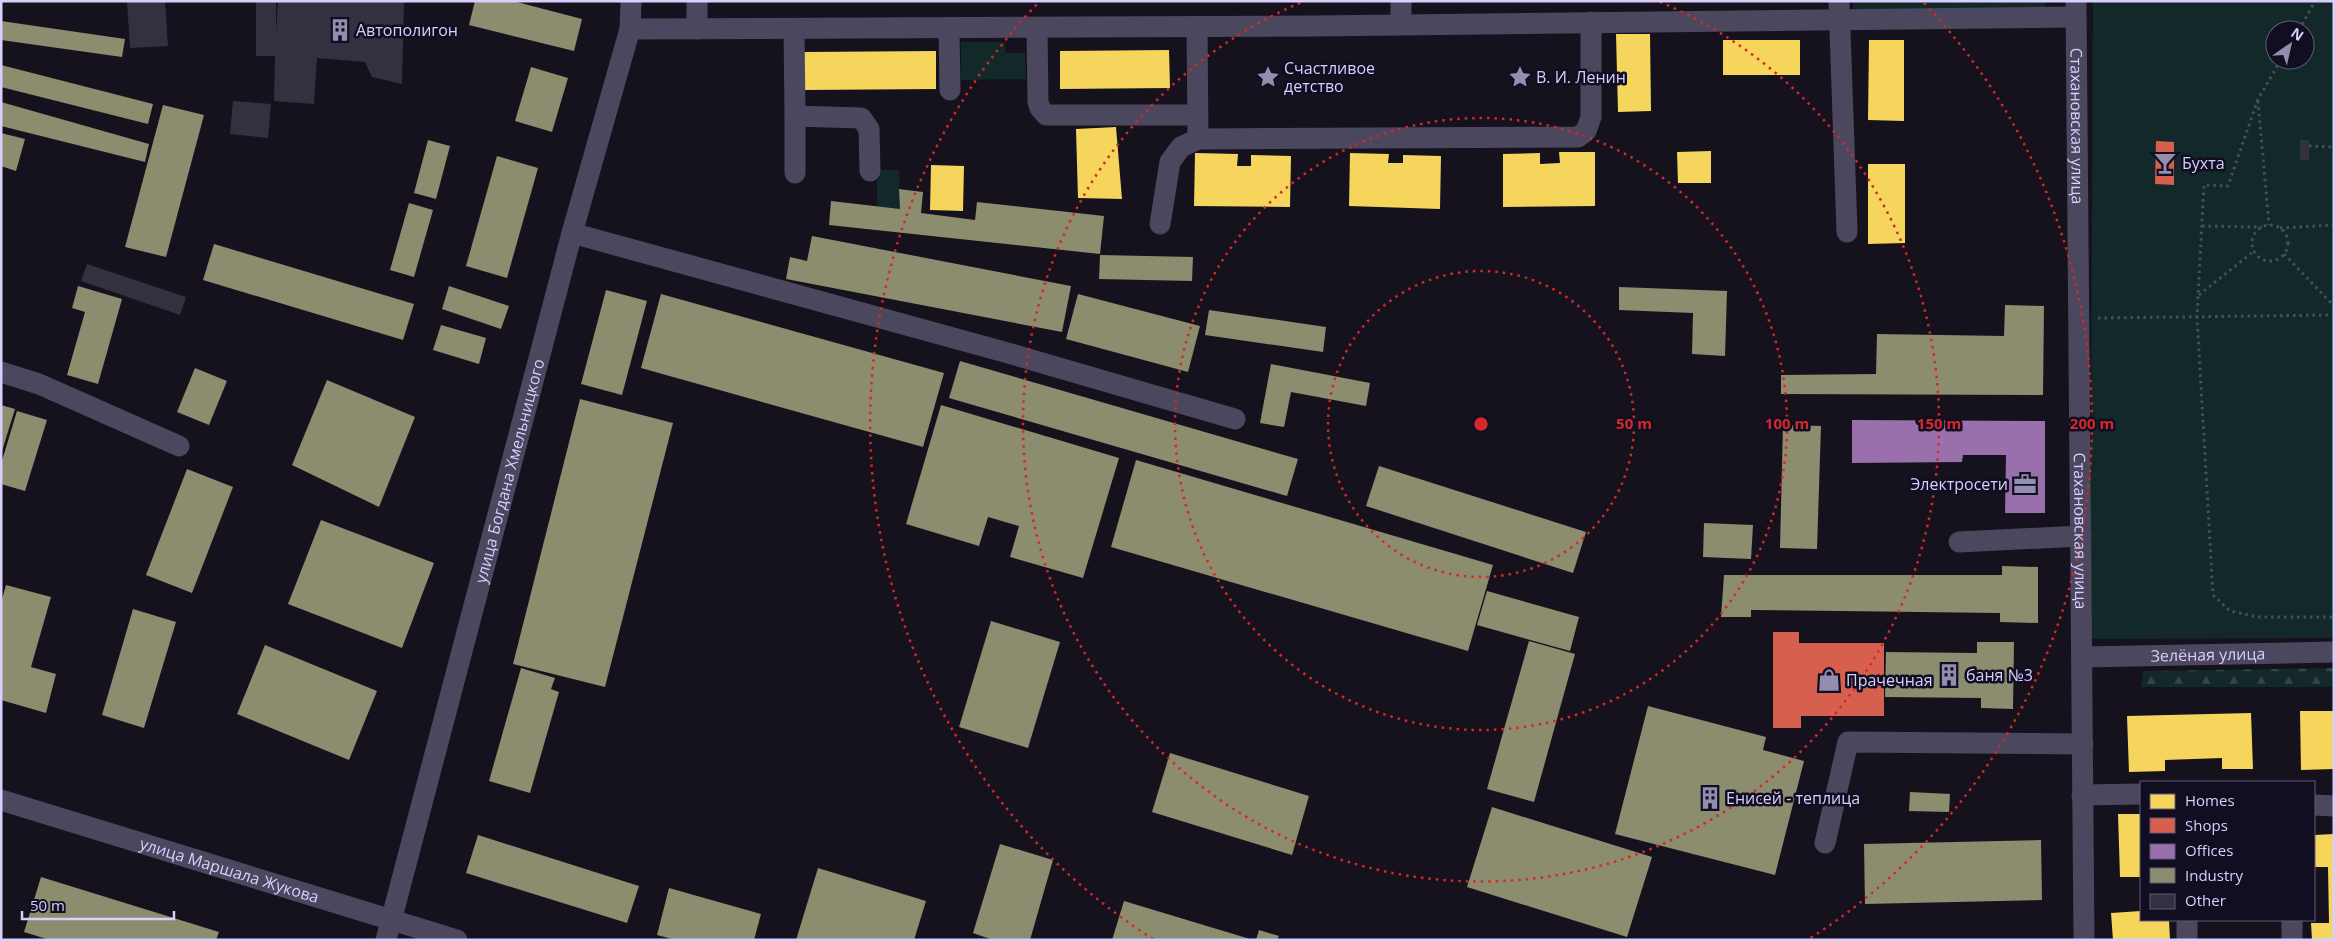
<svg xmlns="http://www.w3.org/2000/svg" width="2335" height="941" viewBox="0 0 2335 941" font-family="'Open Sans',sans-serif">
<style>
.forest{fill:url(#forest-firs)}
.park{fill:#122829;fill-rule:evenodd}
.homes{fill:#f6d55c}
.shops{fill:#d6604d}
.offices{fill:#9970ab}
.industry{fill:#8c8c6e}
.building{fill:#33303f}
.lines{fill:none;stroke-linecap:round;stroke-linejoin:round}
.path{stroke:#454f5e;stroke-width:3;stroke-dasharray:2.5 4;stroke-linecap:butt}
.minor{stroke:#4a475e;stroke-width:21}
.ring{fill:none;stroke:#d62828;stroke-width:2.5;stroke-dasharray:2.5 5}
.labels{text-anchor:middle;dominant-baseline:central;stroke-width:5;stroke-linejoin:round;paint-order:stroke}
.poi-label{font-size:16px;fill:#d7cffe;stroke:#120e21;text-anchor:start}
.street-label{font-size:16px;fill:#d7cffe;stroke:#120e21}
.centre{fill:#d62828;stroke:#120e21;stroke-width:2.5}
.ring-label{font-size:15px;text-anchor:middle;font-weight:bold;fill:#d62828;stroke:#120e21;stroke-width:5;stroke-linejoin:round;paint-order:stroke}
</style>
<defs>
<pattern id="forest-firs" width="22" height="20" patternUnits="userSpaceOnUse" patternTransform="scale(1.25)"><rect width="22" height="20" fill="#122829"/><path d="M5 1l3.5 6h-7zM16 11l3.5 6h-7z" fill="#344649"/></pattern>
</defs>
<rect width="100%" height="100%" fill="#15121d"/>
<polygon class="forest" points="2334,668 2334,687 2141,687 2143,671"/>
<g class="park">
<polygon points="1853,1 2045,1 2044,15 1853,13"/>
<path d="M 2093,1 L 2334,1 L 2334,638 L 2090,639 ZM 2275,30 L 2305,30 L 2305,60 L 2275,60 Z"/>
<polygon points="961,42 1005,42 1005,53 1025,53 1026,79 961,80"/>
<polygon points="877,170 899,170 900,209 877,206"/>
</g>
<g class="homes">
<polygon points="1616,34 1650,34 1651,111 1618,112"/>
<rect x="1723" y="40" width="77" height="35"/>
<polygon points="1869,40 1904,40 1904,121 1868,120"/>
<polygon points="1169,50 1170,88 1060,89 1060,51"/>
<polygon points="936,51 936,89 804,90 804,52"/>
<polygon points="1116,127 1122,199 1078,198 1076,129"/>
<polygon points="1711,151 1711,183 1678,183 1677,152"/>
<polygon points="1559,152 1595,152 1595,206 1503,207 1503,154 1540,153 1540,164 1560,163"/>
<polygon points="1195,153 1238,154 1237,166 1251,166 1251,155 1291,156 1290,207 1194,206"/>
<polygon points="1350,153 1389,154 1388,163 1403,163 1403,155 1441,156 1440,209 1349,206"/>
<polygon points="1868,164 1905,164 1905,243 1868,244"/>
<polygon points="931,165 964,166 963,211 930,210"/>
<polygon points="2300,711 2334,711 2334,769 2301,770"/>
<polygon points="2251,713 2253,769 2222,769 2222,758 2165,760 2165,771 2129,772 2127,716"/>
<polygon points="2118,814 2141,814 2141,877 2120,877"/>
<polygon points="2334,834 2334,940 2312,940 2311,923 2329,923 2328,867 2314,867 2314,835"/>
<polygon points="2141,911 2141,920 2169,920 2170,940 2113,940 2111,913"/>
</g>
<g class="shops">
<polygon points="2156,141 2174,142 2174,185 2155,184"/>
<polygon points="1773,632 1799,632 1799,643 1884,643 1884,716 1801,716 1801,728 1773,728"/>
</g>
<polygon class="offices" points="1852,420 2045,421 2045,513 2005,513 2006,455 1963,455 1962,462 1852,463"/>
<g class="industry">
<polygon points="475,1 513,1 582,19 574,51 469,25"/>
<polygon points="1,21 125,39 122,57 1,40"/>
<polygon points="1,65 153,104 148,124 1,87"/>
<polygon points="531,67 568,78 552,132 515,121"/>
<polygon points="1,102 149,144 145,162 1,126"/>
<polygon points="163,105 204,115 166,257 125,247"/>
<polygon points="1,133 25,139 16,171 1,166"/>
<polygon points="428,140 450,146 436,199 414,193"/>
<polygon points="497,156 538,168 507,278 466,266"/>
<polygon points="899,189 923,192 921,213 975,220 977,202 1104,216 1100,254 829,225 831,201 900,209"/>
<polygon points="409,203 433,210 414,277 390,270"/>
<polygon points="812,236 1071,286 1062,332 786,279 790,257 807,261"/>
<polygon points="214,244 414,304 403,340 203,280"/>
<polygon points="1100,255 1193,257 1192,281 1099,279"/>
<polygon points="78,286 122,299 98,384 67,375 85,312 72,308"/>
<polygon points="449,286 509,306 501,329 442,309"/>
<polygon points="1619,287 1727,291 1725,356 1692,354 1693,313 1619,310"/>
<polygon points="606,290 647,301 622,395 581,384"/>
<polygon points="661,294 944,373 923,447 641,368"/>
<polygon points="1078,294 1200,326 1188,372 1066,339"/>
<polygon points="2005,305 2044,306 2043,395 1781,394 1781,375 1876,374 1877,334 2004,336"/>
<polygon points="1209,310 1326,327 1323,352 1205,335"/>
<polygon points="441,325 486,338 479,364 433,350"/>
<polygon points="960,361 1298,459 1287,496 949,398"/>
<polygon points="1271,364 1370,383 1366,406 1291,392 1284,427 1260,423"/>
<polygon points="195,368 227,381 209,425 177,412"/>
<polygon points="327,380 415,417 379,507 292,465"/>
<polygon points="580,399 673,423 605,687 513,664"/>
<polygon points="1,405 15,409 2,451 1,451"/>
<polygon points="941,405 1119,458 1083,578 1010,557 1019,526 988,517 979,546 906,524"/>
<polygon points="17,411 47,420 25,491 1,484 1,464"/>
<polygon points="1783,425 1821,426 1817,549 1780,548"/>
<polygon points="1136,460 1493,565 1468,651 1111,547"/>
<polygon points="1379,466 1586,532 1573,573 1366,506"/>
<polygon points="187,469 233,487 192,593 146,575"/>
<polygon points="321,520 434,563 402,648 288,604"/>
<polygon points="1704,523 1753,525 1751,559 1703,557"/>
<polygon points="2002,566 2038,567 2038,623 2000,622 2000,613 1751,610 1751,617 1721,617 1724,575 2002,575"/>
<polygon points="6,585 51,597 31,667 56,674 46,713 1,700 1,603"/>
<polygon points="1487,591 1579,617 1570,651 1477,625"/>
<polygon points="133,609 176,622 144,728 102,715"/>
<polygon points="991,621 1060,642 1028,748 959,727"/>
<polygon points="1529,641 1575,654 1534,802 1487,789"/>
<polygon points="1977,642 2014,642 2013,709 1981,708 1981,698 1885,697 1886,652 1977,653"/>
<polygon points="265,645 377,691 349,760 237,714"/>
<polygon points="521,668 555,678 551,689 559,692 530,793 489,781"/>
<polygon points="1648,706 1766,737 1763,750 1804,761 1775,875 1615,834"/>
<polygon points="1170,753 1309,796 1292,855 1152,812"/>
<polygon points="1910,792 1950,794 1949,812 1909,811"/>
<polygon points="1492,807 1652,857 1627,937 1467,887"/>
<polygon points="478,835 639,886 627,923 466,873"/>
<polygon points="2041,840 2042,900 1865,904 1864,844"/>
<polygon points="1000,844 1053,860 1030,940 993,940 973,933"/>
<polygon points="818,868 926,901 914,940 796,940"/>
<polygon points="41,877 219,932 216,940 50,940 24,932"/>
<polygon points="669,888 761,914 754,940 676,940 657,935"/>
<polygon points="1124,901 1250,939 1250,940 1112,940"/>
<polygon points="1259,930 1279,936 1277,940 1256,940"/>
</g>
<g class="building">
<polygon points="127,1 165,1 168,46 130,48"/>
<polygon points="256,1 276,1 276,34 278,1 404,1 402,84 372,77 365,62 317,58 314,104 274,101 275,56 256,56"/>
<polygon points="233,101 271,104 268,138 230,134"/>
<rect x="2300" y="140" width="9" height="20"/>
<polygon points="87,264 186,297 180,315 81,281"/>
</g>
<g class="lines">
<g class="path">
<polyline points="2299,30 2315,1"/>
<polyline points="2281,60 2258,99 2228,186 2204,185 2197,316 2213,595 2230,611 2258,617 2334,617"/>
<polyline points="2258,101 2269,225"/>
<polyline points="2309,146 2334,147"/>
<circle cx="2270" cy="243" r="18"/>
<polyline points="2202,226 2262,227"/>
<polyline points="2280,228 2334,225"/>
<polyline points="2284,254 2334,306"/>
<polyline points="2199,295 2254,251"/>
<polyline points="2098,318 2334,315"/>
</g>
<g class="minor">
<polyline points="697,1 697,29"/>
<polyline points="1401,1 1401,24"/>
<polyline points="1839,1 1847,232"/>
<path id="s1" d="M 2076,1 L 2084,940"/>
<polyline points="1197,27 1198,139 1578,137 1586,131 1591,117 1591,22"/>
<polyline points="949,28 950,90"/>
<polyline points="1037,28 1038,102 1040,108 1046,115 1197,115"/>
<polyline points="630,29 1314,26 2076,17"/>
<polyline points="794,29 795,116 861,118 869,129 870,171"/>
<polyline points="795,116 795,173"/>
<polyline points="1160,224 1170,162 1181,147 1198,139"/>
<polyline points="572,233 1008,353 1235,419"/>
<polyline points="1,372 39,384 179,446"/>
<polyline points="1959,542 2081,536"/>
<path id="s2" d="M 2083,657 L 2334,652"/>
<polyline points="2082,795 2141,794"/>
<path id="s3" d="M 1,800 L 457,940"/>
<polyline points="2314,805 2334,806"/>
<polyline points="1825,843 1848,742 2083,744"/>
<polyline points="2187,920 2187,940"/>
<polyline points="2292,920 2292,940"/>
<path id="s4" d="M 386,940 L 572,233 L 630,29 L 631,1"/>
</g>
</g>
<g class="ring">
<circle cx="1481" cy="424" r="153"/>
<circle cx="1481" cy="424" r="306"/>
<path d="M1660 2A458 458 0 1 1 1302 2"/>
<path d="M1153 939A611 611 0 0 1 1038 3M1924 3A611 611 0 0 1 1809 939"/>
</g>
<defs>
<symbol id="building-bare" viewBox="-9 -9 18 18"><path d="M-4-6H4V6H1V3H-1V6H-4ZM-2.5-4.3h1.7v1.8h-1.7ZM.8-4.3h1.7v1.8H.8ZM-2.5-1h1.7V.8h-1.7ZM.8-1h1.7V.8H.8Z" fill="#938daf" stroke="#120e21" stroke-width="2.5" paint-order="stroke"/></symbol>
<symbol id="sight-bare" viewBox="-9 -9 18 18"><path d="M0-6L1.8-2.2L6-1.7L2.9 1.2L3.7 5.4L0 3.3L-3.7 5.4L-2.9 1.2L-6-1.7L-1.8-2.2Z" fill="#938daf" stroke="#120e21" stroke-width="2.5" paint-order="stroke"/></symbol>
<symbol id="bar-bare" viewBox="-9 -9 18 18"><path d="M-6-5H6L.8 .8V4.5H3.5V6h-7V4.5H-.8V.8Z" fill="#938daf" stroke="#120e21" stroke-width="2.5" paint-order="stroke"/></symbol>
<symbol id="office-bare" viewBox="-9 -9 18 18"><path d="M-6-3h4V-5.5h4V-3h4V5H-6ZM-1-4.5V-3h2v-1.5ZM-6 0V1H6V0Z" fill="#938daf" stroke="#120e21" stroke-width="2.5" paint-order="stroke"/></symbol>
<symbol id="shop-bare" viewBox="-9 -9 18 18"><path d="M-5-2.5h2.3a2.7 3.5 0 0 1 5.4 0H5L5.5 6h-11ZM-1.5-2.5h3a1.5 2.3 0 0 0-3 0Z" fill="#938daf" stroke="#120e21" stroke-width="2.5" paint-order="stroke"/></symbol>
</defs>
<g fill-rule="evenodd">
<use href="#building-bare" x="324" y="14" width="32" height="32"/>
<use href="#sight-bare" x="1252" y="61" width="32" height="32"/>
<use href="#sight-bare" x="1504" y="61" width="32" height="32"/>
<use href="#bar-bare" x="2149" y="147" width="32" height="32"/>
<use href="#office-bare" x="2009" y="468" width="32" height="32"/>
<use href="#building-bare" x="1933" y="659" width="32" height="32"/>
<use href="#shop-bare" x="1813" y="664" width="32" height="32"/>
<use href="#building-bare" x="1694" y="782" width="32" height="32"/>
</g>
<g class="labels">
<g class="poi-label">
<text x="356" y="30">Автополигон</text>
<text x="1284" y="68">Счастливое<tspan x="1284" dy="18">детство</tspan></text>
<text x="1536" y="77">В. И. Ленин</text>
<text x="2182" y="163">Бухта</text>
<text x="2008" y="484" text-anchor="end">Электросети</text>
<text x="1966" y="675">баня №3</text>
<text x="1846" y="680">Прачечная</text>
<text x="1726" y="798">Енисей - теплица</text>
</g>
<g class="street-label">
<text stroke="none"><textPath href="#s1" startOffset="125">Стахановская улица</textPath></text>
<text stroke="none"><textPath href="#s4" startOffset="485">улица Богдана Хмельницкого</textPath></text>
<text stroke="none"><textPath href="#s1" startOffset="530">Стахановская улица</textPath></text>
<text stroke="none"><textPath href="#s2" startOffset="125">Зелёная улица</textPath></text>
<text stroke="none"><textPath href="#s3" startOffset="239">улица Маршала Жукова</textPath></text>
</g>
</g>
<circle cx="1481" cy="424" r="8" class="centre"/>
<g class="ring-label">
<text x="1634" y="429">50 m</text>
<text x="1787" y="429">100 m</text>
<text x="1939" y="429">150 m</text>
<text x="2092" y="429">200 m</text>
</g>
<rect width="2335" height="941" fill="none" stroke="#d7cffe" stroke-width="5"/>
<rect x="2140" y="781" width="175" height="140" fill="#120e21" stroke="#615b79"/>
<rect x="2150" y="794" width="25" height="15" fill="#f6d55c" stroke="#615b79"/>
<text x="2185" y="806" font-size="15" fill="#d7cffe">Homes</text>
<rect x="2150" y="818" width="25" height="15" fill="#d6604d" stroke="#615b79"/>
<text x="2185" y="831" font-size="15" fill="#d7cffe">Shops</text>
<rect x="2150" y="844" width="25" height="15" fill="#9970ab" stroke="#615b79"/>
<text x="2185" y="856" font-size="15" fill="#d7cffe">Offices</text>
<rect x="2150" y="868" width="25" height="15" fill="#8c8c6e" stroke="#615b79"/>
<text x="2185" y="881" font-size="15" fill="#d7cffe">Industry</text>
<rect x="2150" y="894" width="25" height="15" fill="#33303f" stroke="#615b79"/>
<text x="2185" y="906" font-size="15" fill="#d7cffe">Other</text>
<g transform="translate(2290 45) rotate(34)"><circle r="24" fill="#120e21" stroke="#615b79"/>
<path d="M0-4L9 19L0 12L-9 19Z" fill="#938daf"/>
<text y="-8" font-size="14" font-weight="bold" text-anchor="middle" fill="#d7cffe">N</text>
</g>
<path d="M22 911v8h152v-8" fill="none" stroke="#d7cffe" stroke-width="2.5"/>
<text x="30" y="911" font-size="15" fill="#d7cffe" stroke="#120e21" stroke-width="4" paint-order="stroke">50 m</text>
</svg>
